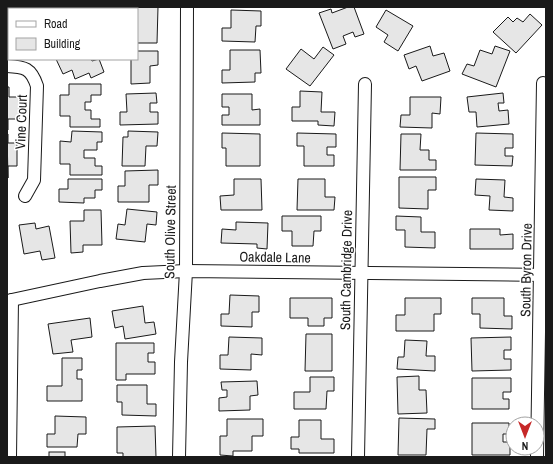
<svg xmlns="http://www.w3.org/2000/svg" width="553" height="464" viewBox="0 0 553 464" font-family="'Archivo Narrow',sans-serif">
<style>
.building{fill:#e6e6e6;stroke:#1a1a1a}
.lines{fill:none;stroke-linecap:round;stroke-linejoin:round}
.minor-casing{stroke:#1a1a1a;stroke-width:14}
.minor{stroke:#fff;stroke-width:12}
.labels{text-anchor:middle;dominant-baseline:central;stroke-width:3;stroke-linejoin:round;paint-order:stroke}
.street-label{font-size:14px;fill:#1a1a1a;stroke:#fff}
</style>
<rect width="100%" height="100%" fill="#fff"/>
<g class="building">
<rect x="7" y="7" width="1" height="29"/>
<polygon points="10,7 21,7 27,8 27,9 10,9"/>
<rect x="37" y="7" width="17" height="2"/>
<polygon points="133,7 158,7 157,43 137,43 137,9 133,9"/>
<polygon points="348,7 354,7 364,34 355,37 353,32 343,36 346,44 333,49 319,13 331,9 332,13"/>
<polygon points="231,10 261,11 261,26 256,26 255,42 222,41 222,28 231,28"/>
<polygon points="386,10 413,26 398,51 384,42 388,35 376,27"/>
<polygon points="530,14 542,25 516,53 493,32 508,17 513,22 517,18 523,22"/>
<polygon points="430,46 433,56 444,53 450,71 422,81 416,66 409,69 404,55"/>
<polygon points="495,46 510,51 496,87 462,74 467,64 474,66 480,50 492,54"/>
<polygon points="323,47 334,55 310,86 286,69 301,49 314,59"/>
<polygon points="230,50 260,50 261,73 255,73 255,82 222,83 222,70 230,70"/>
<polygon points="137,51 158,51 158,65 150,66 150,83 131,84 131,59 137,59"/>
<polygon points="56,59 91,59 92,61 99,59 104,72 91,78 89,73 75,79 72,70 63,74"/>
<polygon points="69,84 101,84 101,95 91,95 91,102 85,102 85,110 91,110 91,119 100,119 100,127 70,127 70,116 60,116 60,95 69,95"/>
<polygon points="7,87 9,87 9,97 19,97 19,119 8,119 8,130 7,130"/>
<polygon points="300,91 322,92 321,112 335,112 334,126 318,125 318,121 292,121 292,107 300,107"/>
<polygon points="156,93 157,103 150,103 150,112 158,112 158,124 120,125 120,112 127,112 126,94"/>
<polygon points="503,93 504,103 498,103 499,111 508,110 509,124 477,127 476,112 469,112 467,97"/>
<polygon points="222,94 252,94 252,110 260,109 260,125 222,125 222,115 229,115 229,107 222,107"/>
<polygon points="410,97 441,97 440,114 432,113 432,128 400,127 401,115 410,115"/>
<polygon points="72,131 102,132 102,142 97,142 97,150 84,150 84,158 95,158 95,166 102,166 102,175 70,175 70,164 60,164 60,141 71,142"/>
<polygon points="128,131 158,132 157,146 146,146 145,166 122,166 123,137 128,137"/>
<polygon points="222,133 260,134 260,166 226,166 226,148 222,148"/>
<polygon points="297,133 336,134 336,147 327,147 327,155 334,155 334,166 304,166 304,146 297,146"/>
<polygon points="476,133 513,134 513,148 505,148 505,156 513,156 512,166 475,165"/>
<polygon points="7,134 8,134 8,143 17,143 17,166 8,166 8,178"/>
<polygon points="401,134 421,134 420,150 429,150 429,160 436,160 436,170 400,170"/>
<polygon points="158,170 158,185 149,185 149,202 118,202 118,186 125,186 125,171"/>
<polygon points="399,177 436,177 436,190 428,190 428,209 399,208"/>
<polygon points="68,179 102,179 102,190 95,190 95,198 84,198 84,203 59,202 59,189 68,189"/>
<polygon points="234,179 261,179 262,210 221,210 220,196 234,195"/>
<polygon points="298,179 325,179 325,197 335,197 334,210 297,210"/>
<polygon points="476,179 505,180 504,197 513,198 513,211 489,210 490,196 475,195"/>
<polygon points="127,209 157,212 156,225 147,224 145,242 116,239 118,224 125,225"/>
<polygon points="84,210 101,210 102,245 83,245 83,252 71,253 70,221 84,221"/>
<polygon points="282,216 321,216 321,231 314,231 313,246 292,246 292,231 282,231"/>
<polygon points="396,216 421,217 421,232 435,232 435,248 405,247 405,230 396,230"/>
<polygon points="236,222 268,223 267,249 257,248 257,244 221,243 222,229 236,230"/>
<polygon points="35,223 36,229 49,226 55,258 42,260 40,251 24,254 19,225"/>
<polygon points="470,229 500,229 500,235 513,234 513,249 470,249"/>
<polygon points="230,295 259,296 259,312 252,312 252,327 221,326 221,314 229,314"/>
<polygon points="290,298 332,298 332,318 324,318 324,326 308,326 308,318 290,318"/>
<polygon points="405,298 441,298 441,314 434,314 434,331 396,331 396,315 405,315"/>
<polygon points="472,298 504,298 504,316 512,316 512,329 480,328 480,314 472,314"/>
<polygon points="143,306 145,323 154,322 156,334 125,339 123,326 115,328 112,311"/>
<polygon points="90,318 92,337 71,340 73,352 53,354 48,324"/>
<polygon points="306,334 332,334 332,371 305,371"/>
<polygon points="229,337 262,338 262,355 251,354 251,370 220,369 220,355 228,355"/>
<polygon points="511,337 511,350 504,350 504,359 511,359 511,370 472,371 471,338"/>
<polygon points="405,340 427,341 426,356 435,356 435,371 397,369 398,357 404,357"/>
<polygon points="116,343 154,343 154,353 148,353 148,362 155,362 155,374 126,374 126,380 116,380"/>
<polygon points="62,358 82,358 82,370 77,370 77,379 82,379 82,401 47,401 47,386 62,386"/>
<polygon points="419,376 419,390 426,390 427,413 398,414 397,377"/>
<polygon points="310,377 334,377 334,391 327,391 326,409 294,409 294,392 310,392"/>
<polygon points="472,378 511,378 511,392 503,392 503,399 509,399 509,409 472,409"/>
<polygon points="257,381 258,395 250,396 250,410 219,411 219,398 227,397 227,390 222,390 221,382"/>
<polygon points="117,385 147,385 147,404 156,404 156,416 122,415 122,402 117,402"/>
<polygon points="55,416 86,417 86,434 78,434 77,447 47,447 47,434 55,434"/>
<polygon points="399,418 435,419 435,429 427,429 426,455 398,455"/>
<polygon points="227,419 263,419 263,436 252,436 252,451 233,451 233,456 220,455 220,436 227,436"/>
<polygon points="299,420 321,420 321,439 334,439 334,453 299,453 299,449 291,449 291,437 299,437"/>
<polygon points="472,423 509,423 509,434 503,434 503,442 510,442 510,455 472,455"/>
<polygon points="155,426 156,457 123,457 123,453 117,453 117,427"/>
<rect x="49" y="452" width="16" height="5"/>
</g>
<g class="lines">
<defs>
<g id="minor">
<path d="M 7,66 C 25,67 31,68 37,86 L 34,180 L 25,196"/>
<polyline points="7,301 100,281 143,273 186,271 546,275"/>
<polyline points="10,457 12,300"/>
<polyline points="179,457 181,362 186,271 187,7"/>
<polyline points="358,457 365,84"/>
<polyline points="537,457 543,83"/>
</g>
</defs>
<use href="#minor" class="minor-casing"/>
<use href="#minor" class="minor"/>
</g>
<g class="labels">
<g class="street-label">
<text transform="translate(21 122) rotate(-88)">Vine Court</text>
<text transform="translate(170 232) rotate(-89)">South Olive Street</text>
<text transform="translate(275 257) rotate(1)">Oakdale Lane</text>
<text transform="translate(346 270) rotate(-89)">South Cambridge Drive</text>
<text transform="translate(526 270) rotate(-89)">South Byron Drive</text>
</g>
</g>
<rect width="553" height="464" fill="none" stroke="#1a1a1a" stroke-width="16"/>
<rect x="8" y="8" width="130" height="52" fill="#ffffff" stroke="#a3a3a3"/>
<rect x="16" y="21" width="20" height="6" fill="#ffffff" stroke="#a3a3a3"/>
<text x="44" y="28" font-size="12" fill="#1a1a1a">Road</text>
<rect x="16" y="38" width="20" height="12" fill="#e6e6e6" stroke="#a3a3a3"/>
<text x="44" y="48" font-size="12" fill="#1a1a1a">Building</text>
<g transform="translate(525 436) rotate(180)"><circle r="19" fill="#ffffff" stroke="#a3a3a3"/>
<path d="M0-3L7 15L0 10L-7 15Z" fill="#c62828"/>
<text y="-6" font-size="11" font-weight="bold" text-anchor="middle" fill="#1a1a1a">N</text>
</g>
</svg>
